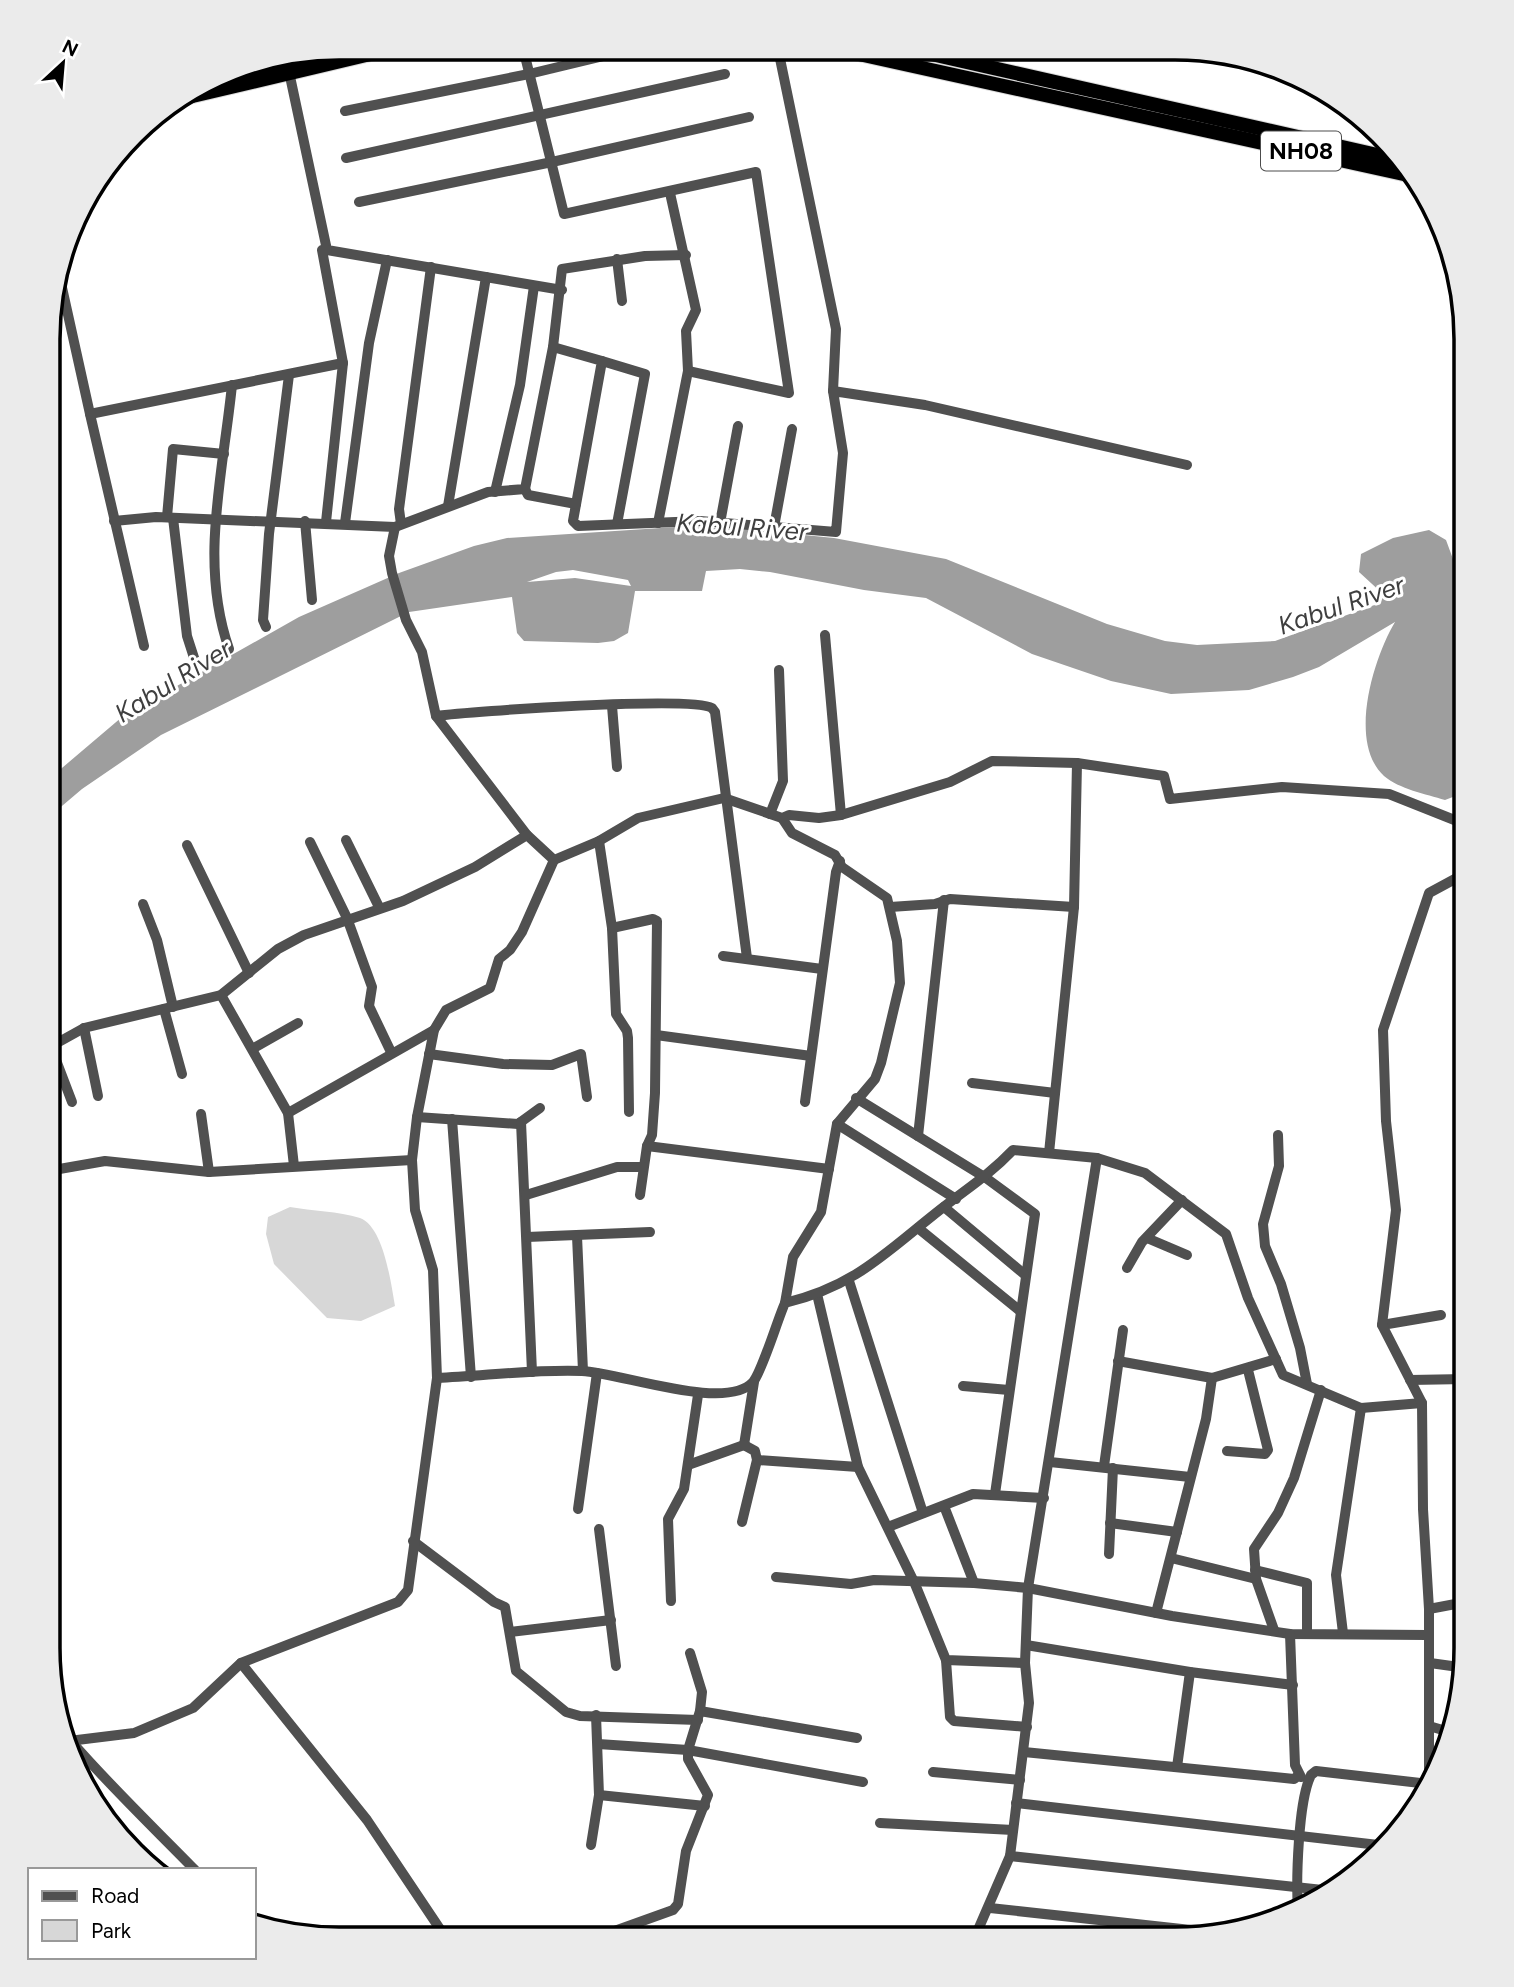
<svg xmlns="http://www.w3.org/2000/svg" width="1514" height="1987" viewBox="0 0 1514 1987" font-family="Figtree,sans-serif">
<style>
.green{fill:#d7d7d7}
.water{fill:#9e9e9e;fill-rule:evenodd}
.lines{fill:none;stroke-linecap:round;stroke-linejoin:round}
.highway-casing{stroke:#dbdbdb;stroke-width:16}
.minor{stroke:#505050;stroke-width:10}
.highway{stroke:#000;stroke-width:14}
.labels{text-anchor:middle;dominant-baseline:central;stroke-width:6;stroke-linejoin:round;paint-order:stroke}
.shield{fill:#fff;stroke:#4c4c4c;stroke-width:2}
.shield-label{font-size:23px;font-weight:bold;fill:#000}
.water-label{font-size:26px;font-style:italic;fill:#3f3f3f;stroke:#fff}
.rim{fill:none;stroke:#000;stroke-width:3.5}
</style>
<rect width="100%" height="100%" fill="#fff"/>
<path class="green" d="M 290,1207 C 312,1211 338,1211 360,1218 C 384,1227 391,1284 395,1306 L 361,1321 L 327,1318 L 274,1264 L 266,1234 L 268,1217 Z"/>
<path class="water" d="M 676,527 L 744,529 L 834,538 L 946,559 L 1107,624 L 1165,641 L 1197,645 L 1275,641 L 1380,603 L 1384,595 L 1359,572 L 1361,554 L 1393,538 L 1429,530 L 1446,540 L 1457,570 L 1467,576 L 1467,774 L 1458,777 L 1458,795 L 1445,800 C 1426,794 1399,789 1384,776 C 1347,742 1374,657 1395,622 L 1319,667 L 1293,677 L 1249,690 L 1171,694 L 1111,681 L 1032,654 L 926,598 L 864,590 L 770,572 L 740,569 L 706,571 L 702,591 L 635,591 L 628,633 L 614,641 L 598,643 L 524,641 L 517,633 L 512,597 L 409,612 L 161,735 L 82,789 L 49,817 L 49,779 L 122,717 L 299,617 L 399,573 L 474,546 L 507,538 ZM 573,570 L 628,580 L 631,586 L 575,578 L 527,582 L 556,572 Z"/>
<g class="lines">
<defs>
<g id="highway">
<polyline points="836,49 1408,175"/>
<polyline points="909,49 1395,159"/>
<polyline points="216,79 351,47"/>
<polyline points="184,98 400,47"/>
</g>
</defs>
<use href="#highway" class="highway-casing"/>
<g class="minor">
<polyline points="523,48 564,214 756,172 789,393 688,371"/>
<polyline points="778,49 836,329 833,391"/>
<polyline points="288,67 327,250 562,290"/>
<polyline points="345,111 529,74 637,48"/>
<polyline points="346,158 725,74"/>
<polyline points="359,202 552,162 749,117"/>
<polyline points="617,259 622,301"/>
<polyline points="59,274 90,414"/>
<polyline points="553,347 602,361 573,521 578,526 700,521 836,532 843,453 833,391 925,405 1187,465"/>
<polyline points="602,361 645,374 617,524"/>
<polyline points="525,489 528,495 576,504"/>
<polyline points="495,492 520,385 534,286"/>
<polyline points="448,506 486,277"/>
<polyline points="167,517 173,449 224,454"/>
<polyline points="173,518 187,636 197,667"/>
<polyline points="114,521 156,517 395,527 488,492 525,489 553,347 562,269 645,256 686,255"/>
<polyline points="305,521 312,600"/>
<polyline points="326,522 343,363"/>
<polyline points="345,523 369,343 387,260"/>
<polyline points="658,523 688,371 686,331 696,310 670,193"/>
<polyline points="720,523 738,426"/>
<polyline points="401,524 399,509 431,267"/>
<polyline points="395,527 389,556 392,573 406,620 422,652 436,716 527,835 554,860 599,841 638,818 724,798 782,818 789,815 819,818 841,815 950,782 992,761 1077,763 1164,776 1170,799 1282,787 1389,794 1467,825"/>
<polyline points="774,527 792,429"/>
<polyline points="266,627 263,620 269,534 289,375"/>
<polyline points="825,635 841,815"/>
<polyline points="144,646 90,414 343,363 322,250 327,250"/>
<path d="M 229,649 C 199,563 223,474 232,385"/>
<polyline points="612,706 617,767"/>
<path d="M 436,716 C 473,711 691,696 712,708 L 715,712 L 747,958"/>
<polyline points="770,814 783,781 779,670"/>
<polyline points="782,818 792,833 835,855 842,867 887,898 897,941 900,983 881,1063 875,1079 837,1124 821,1212 793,1257 785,1303"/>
<polyline points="346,840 379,907"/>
<polyline points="599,841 612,928 616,1014 627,1031 628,1038 629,1112"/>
<polyline points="310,842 347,918 372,987 369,1006 391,1052"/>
<polyline points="187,845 249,973"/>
<polyline points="143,904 157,940 173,1007"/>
<polyline points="890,907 935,904 950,899 1074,907"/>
<polyline points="612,928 653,919 657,921 655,1093 652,1135 647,1146 640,1195"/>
<polyline points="723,956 822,969"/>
<polyline points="221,995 288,1113 294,1166"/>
<polyline points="164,1009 182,1074"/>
<polyline points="84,1028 98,1096"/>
<polyline points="656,1035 811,1056"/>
<polyline points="51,1047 72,1102"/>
<polyline points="48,1048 84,1028 221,995 278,949 304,935 403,901 475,867 527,835"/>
<polyline points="254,1048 298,1023"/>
<polyline points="429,1054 503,1064 552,1065 581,1054 587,1097"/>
<polyline points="972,1083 1055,1093"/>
<polyline points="856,1098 986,1178 1035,1214 995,1494"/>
<polyline points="805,1102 836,872 840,861"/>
<polyline points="288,1113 434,1030"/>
<polyline points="201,1114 209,1172"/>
<polyline points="417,1117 518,1124 540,1108"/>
<polyline points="452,1119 471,1377"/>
<polyline points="521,1122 532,1372"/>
<polyline points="837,1124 956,1199"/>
<polyline points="1278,1135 1279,1166 1263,1224 1265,1246 1281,1284 1300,1348 1307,1384"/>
<polyline points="918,1136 944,900"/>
<polyline points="647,1146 829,1169"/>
<polyline points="1049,1153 1074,907 1077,763"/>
<polyline points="48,1171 105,1161 209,1172 412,1160"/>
<polyline points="526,1195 617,1167 643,1167"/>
<polyline points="944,1207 1024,1274"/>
<polyline points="918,1228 1019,1310"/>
<polyline points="577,1236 583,1371"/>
<polyline points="527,1237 650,1232"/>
<polyline points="1147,1238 1187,1255"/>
<polyline points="1127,1268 1142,1242 1182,1200"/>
<polyline points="849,1281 923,1513"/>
<polyline points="817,1294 858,1467 915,1584 946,1660 1025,1663"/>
<polyline points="1382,1325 1441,1315"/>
<polyline points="1118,1361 1212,1378 1276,1359"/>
<path d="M 437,1378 C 485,1376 534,1369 582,1371 C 621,1373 726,1412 753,1382 C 762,1372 778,1318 785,1303 C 856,1286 886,1252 941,1209 C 968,1188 989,1175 1013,1150 L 1097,1158 L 1145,1173 L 1226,1234 L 1248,1298 L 1283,1375 L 1361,1408 L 1422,1403"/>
<polyline points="1410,1380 1466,1379"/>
<polyline points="963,1386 1009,1390"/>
<polyline points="744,1445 754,1382"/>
<polyline points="1227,1451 1265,1454 1268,1450 1248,1370"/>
<polyline points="757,1460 858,1467"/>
<polyline points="1050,1462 1190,1477"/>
<polyline points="688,1465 744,1445 755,1451 757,1460 742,1522"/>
<polyline points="1104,1466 1123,1330"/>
<polyline points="944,1506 974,1583"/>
<polyline points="578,1509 597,1373"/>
<polyline points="1110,1523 1177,1532"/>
<polyline points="888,1527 973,1494 1044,1498"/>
<polyline points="599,1529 616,1666"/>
<polyline points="413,1541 494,1602 505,1607 516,1671 566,1712 580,1716 698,1720"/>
<polyline points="1109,1554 1113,1468"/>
<polyline points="1171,1558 1256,1579"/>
<polyline points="1255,1570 1307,1583 1307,1634"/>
<polyline points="776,1577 851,1584 874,1580 974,1583 1028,1588 1172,1616 1290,1634 1427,1635"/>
<polyline points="671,1601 668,1519 684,1489 698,1395"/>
<polyline points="1429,1609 1466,1602"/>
<polyline points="1156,1613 1206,1419 1212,1378"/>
<polyline points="1274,1630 1256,1579 1254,1549 1278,1513 1294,1478 1321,1390"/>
<polyline points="510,1632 611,1620"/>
<polyline points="1343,1633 1336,1575 1361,1408"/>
<polyline points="1290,1634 1295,1765 1301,1777"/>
<polyline points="1026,1645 1190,1672 1293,1685"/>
<polyline points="946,1660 950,1717 954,1721 1027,1727"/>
<polyline points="241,1663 398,1602 408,1590 437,1378 433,1270 415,1210 412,1160 417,1117 434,1030 446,1010 490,988 499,959 510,950 522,932 554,860"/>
<polyline points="1430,1663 1466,1668"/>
<polyline points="700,1711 857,1738"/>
<polyline points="1429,1726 1453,1733"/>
<polyline points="69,1741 134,1733 193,1708 241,1663 367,1820 446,1938"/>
<path d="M 71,1741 C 110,1786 153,1827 195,1870"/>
<polyline points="598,1744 688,1750 863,1782"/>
<polyline points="1024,1752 1294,1779 1298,1776"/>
<polyline points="1177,1767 1190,1672"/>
<polyline points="933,1772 1020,1780"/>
<polyline points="1429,1788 1429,1609 1423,1509 1422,1403 1382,1325 1396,1210 1386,1121 1383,1030 1429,893 1466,873"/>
<polyline points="599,1795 705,1806"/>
<polyline points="1016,1803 1387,1846"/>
<polyline points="880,1823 1013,1830"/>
<polyline points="591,1845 599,1795 596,1715"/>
<polyline points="1010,1856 1332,1891"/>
<polyline points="990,1908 1209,1932"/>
<path d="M 1298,1911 C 1296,1881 1298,1801 1311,1775 L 1316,1771 L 1429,1784"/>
<polyline points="288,1932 315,1937"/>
<polyline points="434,1938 444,1933"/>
<polyline points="595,1938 673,1910 678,1904 686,1851 708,1795 688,1759 688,1750 700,1711 702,1692 690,1653"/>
<polyline points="974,1939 1010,1856 1029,1703 1025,1663 1028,1588 1097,1158"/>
</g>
<use href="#highway" class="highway"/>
</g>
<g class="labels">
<rect class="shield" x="1261" y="131.5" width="80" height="39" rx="5"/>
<g class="shield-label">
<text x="1301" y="151">NH08</text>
</g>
<g class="water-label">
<text transform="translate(742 527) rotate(4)">Kabul River</text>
<text transform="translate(1341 605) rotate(-19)">Kabul River</text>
<text transform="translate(173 681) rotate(-32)">Kabul River</text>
</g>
</g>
<path d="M0 0H1514V1987H0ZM339 60H1175A279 279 0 0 1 1454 339V1648A279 279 0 0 1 1175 1927H339A279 279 0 0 1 60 1648V339A279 279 0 0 1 339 60Z" fill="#ebebeb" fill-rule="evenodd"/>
<path class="rim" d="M339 60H1175A279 279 0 0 1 1454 339V1648A279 279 0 0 1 1175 1927H339A279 279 0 0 1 60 1648V339A279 279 0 0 1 339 60Z"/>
<rect x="28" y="1868" width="228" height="91" fill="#ffffff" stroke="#999999" stroke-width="2"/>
<rect x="42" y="1891" width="35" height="10" fill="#505050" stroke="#999999" stroke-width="2"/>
<text x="91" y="1903" font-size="21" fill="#000000">Road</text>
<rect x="42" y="1920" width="35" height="21" fill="#d7d7d7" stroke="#999999" stroke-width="2"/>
<text x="91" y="1938" font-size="21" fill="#000000">Park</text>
<g transform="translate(63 63) rotate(26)" stroke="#ffffff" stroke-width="5" paint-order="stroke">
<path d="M0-5L12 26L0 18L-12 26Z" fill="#000000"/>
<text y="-10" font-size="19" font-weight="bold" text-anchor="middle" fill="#000000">N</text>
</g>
</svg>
